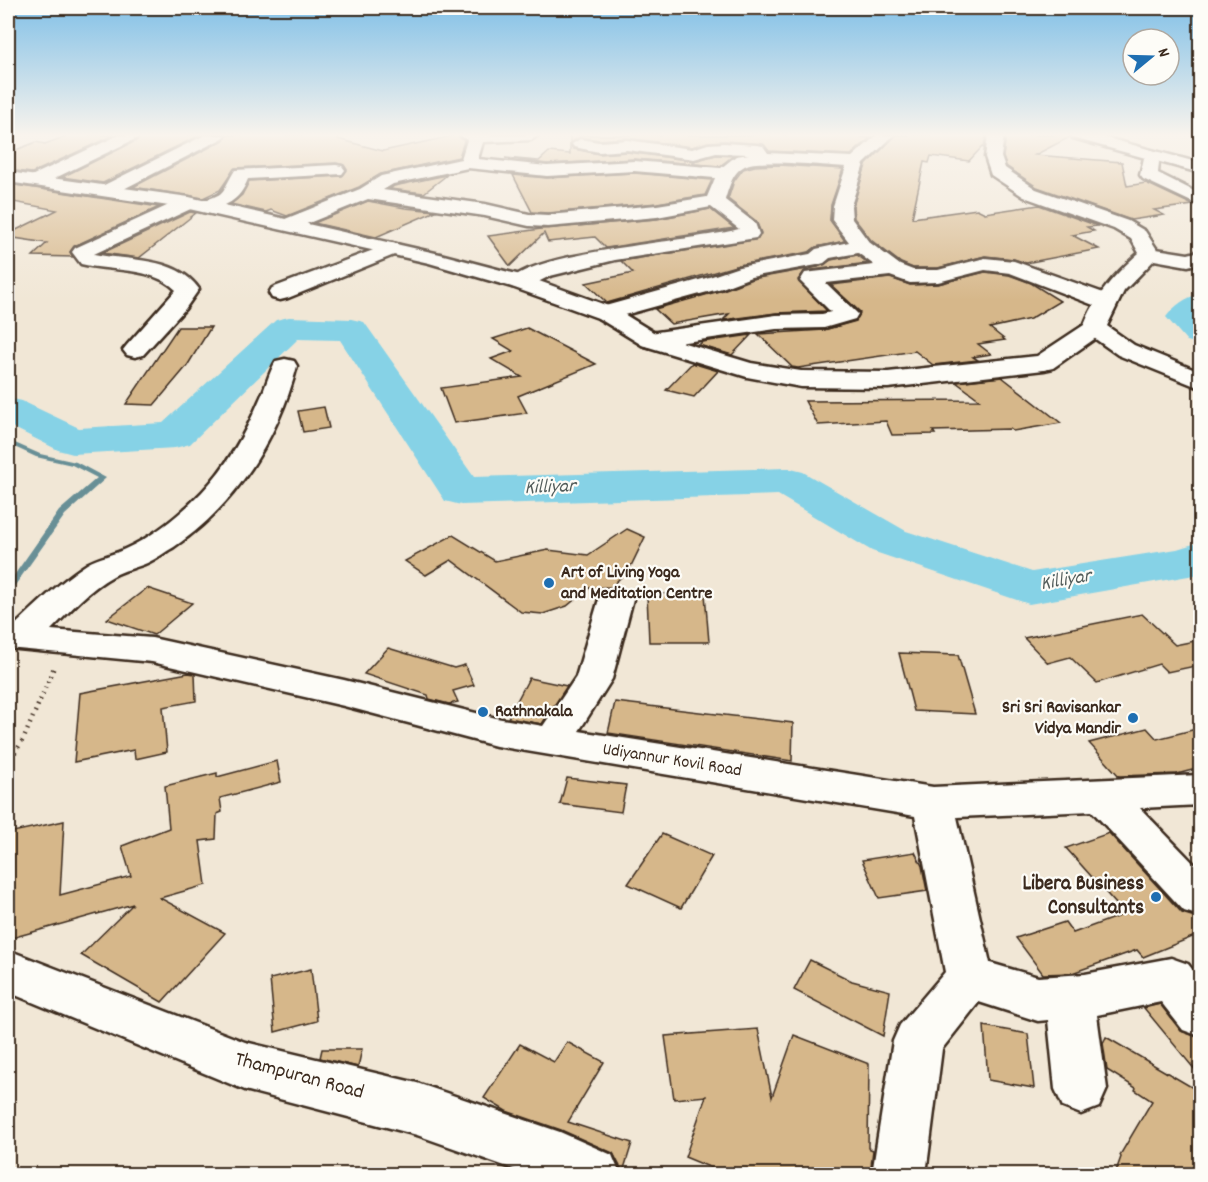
<svg xmlns="http://www.w3.org/2000/svg" width="1208" height="1182" viewBox="0 0 1208 1182" font-family="Dekko,sans-serif">
<style>
.lines{fill:none;stroke-linecap:round;stroke-linejoin:round}
.stream{fill:#688f96;fill-rule:evenodd}
.river{fill:#86d2e6;fill-rule:evenodd}
.building{fill:#d6b78a;stroke:#3b2a1e;stroke-width:1.5}
.minor-casing{stroke:#3b2a1e;stroke-width:5}
.tertiary-casing{stroke:#3b2a1e;stroke-width:5}
.secondary-casing{stroke:#3b2a1e;stroke-width:5}
.path{stroke:#3b2a1e;stroke-width:4.5;stroke-dasharray:1.5 5;stroke-linecap:butt}
.minor{fill:#fdfcf7;fill-rule:evenodd}
.tertiary{fill:#fdfcf7;fill-rule:evenodd}
.secondary{fill:#fdfcf7;fill-rule:evenodd}
.poi-dot{fill:#1f6fb2;stroke:#fdfcf7;stroke-width:2}
.labels{text-anchor:middle;dominant-baseline:central;stroke-width:4.5;stroke-linejoin:round;paint-order:stroke}
.poi-label{font-size:18px;font-weight:bold;fill:#3b2a1e;stroke:#fdfcf7;text-anchor:start}
.street-label{font-size:18px;fill:#3b2a1e;stroke:#fdfcf7}
.water-label{font-size:20px;font-style:italic;fill:#525c5a;stroke:#fdfcf7}
.near-poi-label{font-size:21px;font-weight:bold;fill:#3b2a1e;stroke:#fdfcf7;text-anchor:end}
.near-street-label{font-size:21px;fill:#3b2a1e;stroke:#fdfcf7}
</style>
<rect width="100%" height="100%" fill="#f1e7d6"/>
<filter id="ink" filterUnits="userSpaceOnUse"><feTurbulence type="fractalNoise" baseFrequency=".0167" numOctaves="2"/><feDisplacementMap in="SourceGraphic" scale="12" xChannelSelector="R" yChannelSelector="G"/><feConvolveMatrix kernelMatrix="1 2 1 2 8 2 1 2 1" color-interpolation-filters="sRGB"/></filter>
<g filter="url(#ink)">
<g class="lines">
<polygon class="stream" points="8,440 40,454 76,462 106,478 65,515 11,591 8,592 8,584 59,511 97,478 72,465 36,457 8,444"/>
<g class="river">
<path d="M 1200,294 L 1200,344 L 1187,341 L 1166,317 C 1175,305 1186,297 1200,294 Z"/>
<polygon points="289,317 351,319 364,322 474,477 787,468 803,472 906,531 1032,572 1177,549 1200,542 1200,574 1029,604 872,551 778,495 461,505 445,501 340,340 298,339 190,444 175,448 73,454 58,450 8,425 8,398 22,401 79,428 163,423 276,320"/>
</g>
</g>
<g class="building">
<polygon points="69,135 114,135 32,173 8,170 8,153 36,142 45,144"/>
<polygon points="141,135 200,135 103,183 62,177 138,140"/>
<polygon points="227,135 339,135 338,139 383,151 457,135 464,141 459,157 381,174 359,187 287,216 271,210 266,212 231,204 242,195 249,181 342,176 347,170 344,165 336,163 235,168 220,190 203,198 133,187 224,140"/>
<polygon points="570,135 829,135 870,138 851,155 769,151 763,144 724,141 708,142 692,147 627,138 599,140 580,137 570,143"/>
<polygon points="896,135 986,135 984,148 982,147 969,161 931,156 929,163 924,162 912,218 977,209 985,213 1039,205 1098,226 1087,227 1094,231 1072,235 1099,249 1026,263 1014,259 985,256 938,268 913,268 901,263 871,240 854,218 853,206 866,165"/>
<polygon points="1006,135 1069,135 1070,137 1035,155 1122,162 1127,186 1146,183 1193,205 1154,210 1164,215 1131,220 1037,187 1006,166 1003,157"/>
<polygon points="570,145 574,149 599,154 627,152 694,161 716,155 733,156 720,166 634,159 547,164 505,158 539,161 549,152 570,154"/>
<polygon points="779,165 843,169 831,205 830,220 845,241 816,247 809,252 739,265 607,303 586,283 633,273 621,261 758,239 761,233 756,221 728,199 734,181 743,169 755,166"/>
<polygon points="634,173 712,180 705,195 657,203 548,213 532,212 513,175 547,178"/>
<polygon points="447,175 424,193 390,189 394,186"/>
<polygon points="8,184 159,207 74,246 70,252 73,257 33,256 47,243 8,237 8,234 57,210 8,201"/>
<polygon points="368,201 405,208 436,211 376,237 314,223"/>
<polygon points="710,209 734,228 606,248 595,237 548,242 544,233 510,266 488,236 541,229 657,219"/>
<polygon points="190,212 196,213 139,258 102,253"/>
<polygon points="857,255 868,263 805,271 798,280 827,311 776,313 723,320 729,314 671,324 655,309 723,290 752,279 818,267 831,260"/>
<polygon points="985,272 1009,275 1031,283 1060,301 1030,319 990,328 1005,340 978,344 991,354 973,357 978,360 933,365 915,351 798,368 792,367 758,334 824,330 856,321 860,312 831,285 890,278 910,285 938,284"/>
<polygon points="178,327 211,327 187,366 154,405 126,404"/>
<polygon points="527,328 596,364 518,396 527,413 454,423 441,388 522,377 491,359 513,351 493,339"/>
<polygon points="751,335 732,355 699,345 702,342"/>
<polygon points="692,363 718,371 694,397 666,390"/>
<polygon points="1002,377 1061,423 1013,431 1010,429 933,431 935,434 892,435 886,421 818,425 805,401 980,400 956,382"/>
<polygon points="324,407 329,428 303,432 298,411"/>
<polygon points="627,529 645,537 630,568 611,587 589,588 567,606 543,614 521,612 451,560 426,575 405,561 453,535 495,561 548,550 588,555"/>
<polygon points="147,588 192,603 154,635 107,619"/>
<polygon points="647,594 705,594 709,642 649,642"/>
<polygon points="1142,614 1175,645 1200,640 1200,665 1167,672 1159,664 1097,683 1070,657 1048,663 1024,638"/>
<polygon points="388,648 454,668 465,665 474,685 453,691 458,702 449,704 429,699 428,695 364,674"/>
<polygon points="899,653 958,655 975,714 914,711"/>
<polygon points="188,673 195,674 196,701 163,707 167,752 135,759 134,750 74,762 80,693"/>
<polygon points="529,678 567,686 542,724 508,718"/>
<polygon points="615,702 793,723 792,761 608,733"/>
<polygon points="1147,728 1157,739 1200,728 1200,768 1177,774 1119,776 1089,743"/>
<polygon points="277,761 281,782 220,798 222,812 217,814 216,839 200,841 206,885 160,898 225,933 162,1002 81,955 133,904 8,939 8,833 64,821 60,895 131,876 122,846 169,828 165,786 217,773 217,777"/>
<polygon points="567,778 626,785 621,812 560,804"/>
<polygon points="1109,833 1182,913 1195,917 1200,922 1200,934 1143,957 1137,950 1072,973 1043,974 1016,938 1065,922 1073,933 1125,914 1066,848"/>
<polygon points="662,834 712,856 681,908 628,884"/>
<polygon points="915,852 922,866 927,891 879,898 862,860"/>
<polygon points="810,960 852,981 890,991 883,1036 794,990"/>
<polygon points="311,969 317,1021 275,1032 270,979"/>
<polygon points="1160,1004 1181,1031 1200,1038 1200,1076 1144,1008"/>
<polygon points="984,1026 1028,1034 1034,1088 988,1080"/>
<polygon points="758,1029 772,1097 794,1035 869,1064 868,1148 873,1150 870,1174 726,1174 685,1157 706,1096 674,1099 665,1036"/>
<polygon points="1106,1037 1200,1092 1200,1174 1115,1174 1121,1157 1120,1155 1152,1101 1135,1090 1136,1088 1107,1070 1103,1043"/>
<polygon points="567,1042 604,1062 568,1122 632,1143 623,1172 613,1153 561,1130 506,1111 484,1098 520,1044 554,1062"/>
<polygon points="322,1049 362,1049 358,1067 320,1058"/>
</g>
<g class="lines">
<defs>
<g id="minor">
<polygon points="119,135 139,135 137,138 41,185 29,185 26,181 29,177"/>
<polygon points="205,135 225,135 223,138 112,195 100,195 97,191 100,187"/>
<path d="M 460,135 L 539,135 L 531,140 L 483,142 L 478,159 L 547,166 L 634,161 L 721,168 L 736,156 L 749,154 L 716,153 L 694,159 L 627,150 L 599,152 L 574,147 L 572,144 L 580,139 L 599,142 L 627,140 L 692,149 L 708,144 L 724,143 L 757,145 L 763,146 L 768,153 L 852,157 L 877,135 L 894,135 L 864,164 L 851,206 L 852,219 L 869,242 L 900,265 L 913,270 L 938,270 L 985,258 L 1014,261 L 1112,296 L 1115,301 L 1112,306 L 1104,308 L 1096,306 L 1010,273 L 985,270 L 938,282 L 910,283 L 890,276 L 826,283 L 858,314 L 855,319 L 824,328 L 776,329 L 650,347 L 642,345 L 638,340 L 642,335 L 650,333 L 776,315 L 822,314 L 831,312 L 800,281 L 805,273 L 813,272 L 874,265 L 858,253 L 830,258 L 824,263 L 817,265 L 751,277 L 722,288 L 606,320 L 598,318 L 595,313 L 598,308 L 706,278 L 739,267 L 810,254 L 816,249 L 849,242 L 832,220 L 833,206 L 846,167 C 827,166 761,159 747,165 C 733,170 729,187 725,200 L 755,223 L 759,234 L 756,238 L 615,260 L 550,276 L 528,287 L 520,288 L 512,287 L 509,282 C 531,251 697,241 739,229 L 711,207 L 657,217 L 548,227 L 529,226 L 485,216 L 368,199 L 294,229 L 280,229 L 277,225 L 280,221 L 360,189 L 381,176 L 461,159 L 467,140 ZM 468,168 L 547,176 L 634,171 L 715,178 L 707,197 L 657,205 L 548,215 L 529,214 L 485,204 L 383,190 L 393,184 Z"/>
<polygon points="1150,157 1156,158 1159,162 1158,173 1200,194 1200,206 1143,179 1140,175 1144,158"/>
<path d="M 336,165 L 342,166 L 345,170 L 342,174 L 248,179 C 239,202 226,206 203,212 L 195,207 L 94,254 C 128,261 176,256 199,289 L 185,309 L 143,355 L 135,357 L 127,355 L 123,350 L 127,345 L 176,290 C 151,266 112,272 81,264 L 72,252 L 75,248 L 182,199 L 189,197 L 197,202 C 228,194 220,194 235,170 Z"/>
<polygon points="392,243 399,245 402,249 399,253 288,298 280,300 272,298 269,293 272,288"/>
<polygon points="1150,248 1188,254 1200,251 1200,263 1188,266 1143,258 1140,254 1143,250"/>
<path d="M 285,359 L 294,361 L 297,366 C 279,437 235,506 174,547 C 165,552 156,559 147,563 C 136,568 123,570 113,576 C 89,589 70,611 51,630 L 152,638 L 344,680 L 496,718 L 543,726 L 576,677 L 599,599 L 604,592 L 616,589 L 628,592 L 633,599 L 612,679 L 579,731 L 933,787 L 1200,775 L 1200,805 L 1140,808 L 1200,870 L 1200,916 L 1184,911 L 1092,811 L 957,817 L 990,963 L 1038,977 L 1085,974 L 1171,958 L 1188,964 L 1200,979 L 1200,1036 L 1183,1030 L 1161,1002 L 1097,1015 L 1107,1089 L 1099,1107 L 1081,1114 L 1063,1107 L 1055,1089 L 1048,1020 L 1038,1021 L 979,1002 L 942,1049 L 926,1174 L 872,1174 L 893,1041 L 900,1025 L 945,972 L 915,816 L 496,746 L 344,706 L 152,662 L 8,648 L 8,626 L 14,626 C 37,605 60,581 87,564 C 99,557 113,555 125,549 C 154,536 181,514 202,492 C 228,465 246,432 260,399 C 266,387 269,372 276,361 Z"/>
<polygon points="8,950 245,1042 417,1083 560,1132 612,1155 620,1174 528,1174 417,1135 245,1090 8,992"/>
</g>
<polygon id="tertiary" points="8,172 189,197 440,254 528,277 614,308 658,335 751,363 801,371 888,372 1037,356 1087,323 1095,321 1103,323 1107,328 1103,333 1053,368 1044,370 888,388 801,387 747,377 642,345 598,318 512,287 429,263 189,209 8,182"/>
<g id="secondary">
<path d="M 988,135 L 1004,135 L 1001,157 L 1005,168 L 1036,189 L 1128,221 L 1145,231 L 1160,254 L 1124,291 L 1107,326 L 1134,345 L 1200,372 L 1200,388 L 1118,355 L 1087,333 L 1083,328 C 1095,296 1114,275 1139,253 L 1131,239 L 1114,229 L 1024,197 L 991,175 L 985,157 Z"/>
<polygon points="1071,135 1096,135 1200,163 1200,173 1073,138"/>
</g>
</defs>
<use href="#minor" class="minor-casing"/>
<use href="#tertiary" class="tertiary-casing"/>
<use href="#secondary" class="secondary-casing"/>
<polyline class="path" points="8,764 24,738 55,665"/>
<use href="#minor" class="minor"/>
<use href="#tertiary" class="tertiary"/>
<use href="#secondary" class="secondary"/>
</g>
</g>
<linearGradient id="sky" x2="0" y2="1"><stop stop-color="#81c0e7"/><stop offset="0.45" stop-color="#f9f4ed"/><stop offset="1" stop-color="#f9f4ed" stop-opacity="0"/></linearGradient>
<rect width="1208" height="300" fill="url(#sky)"/>
<g class="poi-dot">
<circle cx="549" cy="583" r="6"/>
<circle cx="483" cy="712" r="6"/>
<circle cx="1133" cy="718" r="6"/>
<circle cx="1156" cy="897" r="6"/>
</g>
<g class="labels">
<g class="poi-label">
<text x="561" y="573">Art of Living Yoga<tspan x="561" dy="21">and Meditation Centre</tspan></text>
<text x="1121" y="708" text-anchor="end">Sri Sri Ravisankar<tspan x="1121" dy="21">Vidya Mandir</tspan></text>
<text x="495" y="712">Rathnakala</text>
</g>
<g class="street-label">
<text transform="translate(672 761) rotate(9)">Udiyannur Kovil Road</text>
</g>
<g class="water-label">
<text transform="translate(550 488) rotate(-2)">Killiyar</text>
<text transform="translate(1066 581) rotate(-10)">Killiyar</text>
</g>
<g class="near-poi-label">
<text x="1144" y="885">Libera Business<tspan x="1144" dy="24">Consultants</tspan></text>
</g>
<g class="near-street-label">
<text transform="translate(299 1077) rotate(15)">Thampuran Road</text>
</g>
</g>
<rect width="1208" height="1182" fill="none" stroke="#fdfcf7" stroke-width="30"/>
<rect x="15" y="15" width="1178" height="1152" fill="none" stroke="#3b2a1e" stroke-width="2" filter="url(#ink)"/>
<g transform="translate(1151 57) rotate(71)"><circle r="28" fill="#fdfcf7" stroke="#afa8a0" stroke-width="1.5"/>
<path d="M0-4.5L10 22L0 15L-10 22Z" fill="#1f6fb2"/>
<text y="-9" font-size="16" font-weight="bold" text-anchor="middle" fill="#3b2a1e">N</text>
</g>
</svg>
